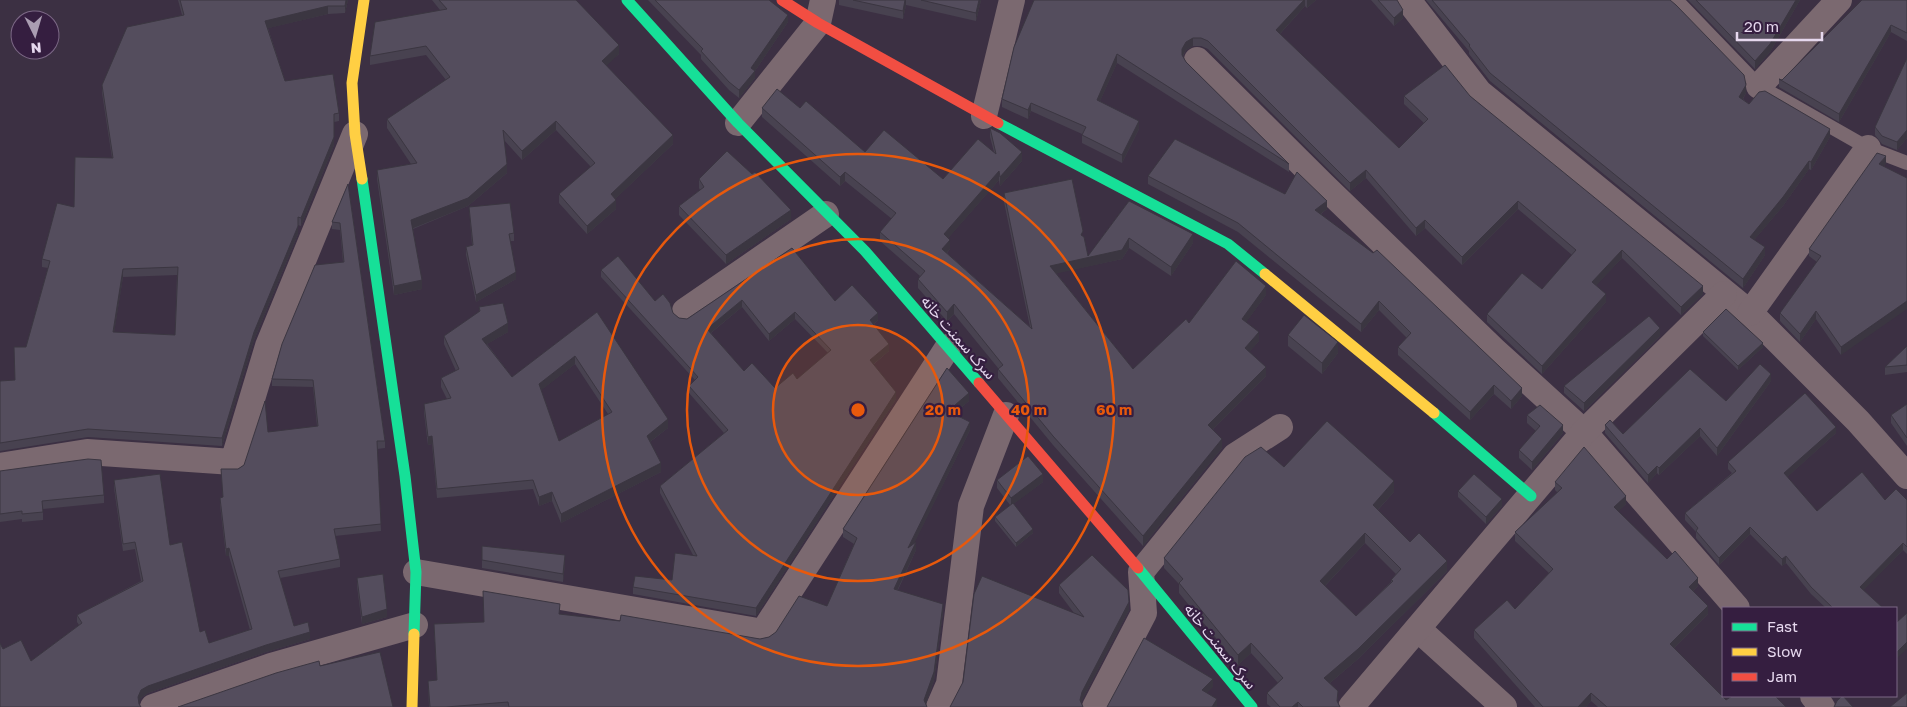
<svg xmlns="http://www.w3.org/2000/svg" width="1907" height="707" viewBox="0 0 1907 707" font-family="'Golos Text','Noto Sans Arabic',sans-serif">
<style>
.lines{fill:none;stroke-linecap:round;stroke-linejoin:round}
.lane{stroke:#7b6970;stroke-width:14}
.street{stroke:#7b6970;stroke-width:26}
.fast{stroke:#16e098;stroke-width:11}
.slow{stroke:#ffcf43;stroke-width:11}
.jam{stroke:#f24e42;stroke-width:11}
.wall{fill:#484250;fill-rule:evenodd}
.shaded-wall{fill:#3b3641}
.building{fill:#544d5d;stroke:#3b3641;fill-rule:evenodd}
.ring{fill:none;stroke:#e8590c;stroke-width:2.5}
.labels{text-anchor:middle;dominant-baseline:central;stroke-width:4.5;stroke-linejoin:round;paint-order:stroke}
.street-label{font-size:15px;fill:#e6d8ee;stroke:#351e40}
.centre{fill:#e8590c;stroke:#351e40;stroke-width:2.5}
.ring-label{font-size:15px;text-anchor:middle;font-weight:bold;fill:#e8590c;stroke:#351e40;stroke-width:4.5;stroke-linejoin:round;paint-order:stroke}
</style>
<rect width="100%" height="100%" fill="#3c3043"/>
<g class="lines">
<polyline class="lane" points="1672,0 1682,6 1759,86 1868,148 1907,163"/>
<g class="street">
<polyline points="1408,0 1479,92 1750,313 1858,421 1907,476"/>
<polyline points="1197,60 1323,185 1494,350 1584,432 1737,608"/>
<polyline points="1759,86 1839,0"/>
<polyline points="984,116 1012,0"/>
<polyline points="738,123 818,23 823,0"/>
<polyline points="685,311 826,214"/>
<polyline points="1750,313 1868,148"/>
<polyline points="0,466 87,452 233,462 268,346 355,134"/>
<polyline points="416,572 763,632 948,347"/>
<polyline points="1418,629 1504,707"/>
<polyline points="1813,696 1822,707"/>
<polyline points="153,707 271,666 415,625"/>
<polyline points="939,707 949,684 971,506 1006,415"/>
<polyline points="1095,707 1144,613 1141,572 1235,456 1280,427"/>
<polyline points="1351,707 1584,432 1724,294"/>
</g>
<g class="fast">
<polyline points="627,0 738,123 865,251 979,383"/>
<polyline points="998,123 1228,244 1265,274"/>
<polyline points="362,179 405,476 416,572 414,634"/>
<polyline points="1434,413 1531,496"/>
<polyline points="1138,568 1252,707"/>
</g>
<g class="slow">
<polyline points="362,179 355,134 352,83 364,0"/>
<polyline points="1265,274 1434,413"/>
<polyline points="412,707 414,634"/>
</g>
<g class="jam">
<polyline points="782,0 818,23 998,123"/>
<polyline points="979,383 1138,568"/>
</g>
</g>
<g class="wall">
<path d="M 178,0 L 348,0 L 345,13 L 328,14 L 268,28 L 285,81 L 339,113 L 339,121 L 334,122 L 334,145 L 301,226 L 298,225 L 298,234 L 254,340 L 222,446 L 88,437 L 0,451 L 0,381 L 15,380 L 26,347 L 48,268 L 42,267 L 42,259 L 74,207 L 112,158 L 102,93 L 102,85 L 182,15 ZM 177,275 L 175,335 L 114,332 L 123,277 Z"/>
<polygon points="432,0 576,0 619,54 606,65 673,144 615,199 616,209 587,234 559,203 559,194 591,167 556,130 522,160 504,140 507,173 468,206 413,229 422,289 394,295 377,179 377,170 411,164 387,128 387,119 446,80 426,55 370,65 370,56 440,10"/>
<polygon points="648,0 769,0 788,22 755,71 755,78 739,98 729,90 701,59 701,55"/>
<polygon points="839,0 981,0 976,21 906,5 903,19 839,5"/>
<polygon points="1034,0 1316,0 1307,8 1305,6 1280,34 1399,148 1424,123 1404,104 1404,96 1470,96 1703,294 1681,315 1622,258 1596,285 1606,302 1542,374 1487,322 1487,314 1542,289 1572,255 1518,209 1462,265 1425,228 1416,236 1366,178 1350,191 1208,49 1201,46 1193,46 1186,50 1183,56 1186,62 1289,164 1289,172 1117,63 1100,101 1139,129 1122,163 1082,143 1082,134 1031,111 1028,119 1002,107 1002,99"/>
<polygon points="1371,0 1397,0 1403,18 1394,26"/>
<polygon points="1426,0 1670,0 1746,93 1743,99 1749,104 1830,137 1811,170 1809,169 1783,206 1754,240 1765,255 1743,288 1490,81 1469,54 1469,51"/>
<polygon points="1688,0 1800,0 1770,52 1755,69"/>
<polygon points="1907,0 1907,41 1891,32 1839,122 1779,87 1779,79 1782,80"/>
<polygon points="1907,58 1907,138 1897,150 1882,144 1875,135 1875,127"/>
<polygon points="762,108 800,108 865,152 943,179 994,152 990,137 990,128 1022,161 1000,186 999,180 948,238 950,249 947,253 1030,327 1004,202 1004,193 1083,237 1088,256 1129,201 1193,243 1171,276 1129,248 1122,259 1056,273 1133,369 1189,323 1266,295 1246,322 1259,341 1249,352 1266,376 1213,429 1222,448 1143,546 1053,445 998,378 998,368 954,314 947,321 918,288 918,279 920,276 880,241 880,232 892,219 845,181 840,186 762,117"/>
<polygon points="1886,164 1884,167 1841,355 1816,319 1800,342 1780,321 1780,313 1817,262 1809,256 1809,249"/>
<polygon points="1148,176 1285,194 1327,209 1321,214 1522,396 1511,409 1494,394 1470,420 1398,355 1398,347 1407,338 1379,310 1361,332 1238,232 1148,184"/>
<polygon points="699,179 791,219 726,264 679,215 679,206 700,190 699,188"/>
<polygon points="348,184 385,441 385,448 377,449 381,531 335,536 340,559 340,567 280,578 294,626 310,639 266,652 148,693 141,698 0,707 3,649 31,661 79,625 77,622 77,615 141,581 135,549 123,551 114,488 114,480 170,545 200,632 209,643 250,630 229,556 226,556 220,505 220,498 223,497 221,469 238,469 244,465 317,426 313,387 272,386 272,379 343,262 340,230 332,229 332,222"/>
<polygon points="469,207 514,233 514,241 510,241 516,279 476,302 466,255 466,247 472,245"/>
<path d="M 792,248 L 835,301 L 878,320 L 874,324 L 889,351 L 873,365 L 896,399 L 756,616 L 633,594 L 633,587 L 672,580 L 693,555 L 660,493 L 660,486 L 724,433 L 689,393 L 689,386 L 695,380 L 601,277 L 601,270 L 655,301 L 679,318 L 687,319 ZM 742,307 L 769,341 L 795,319 L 828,353 L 797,379 L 775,388 L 744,371 L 711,333 Z"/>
<path d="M 479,307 L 508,332 L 487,344 L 512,377 L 597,312 L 668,428 L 650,442 L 661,472 L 561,523 L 552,501 L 539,506 L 533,489 L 437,498 L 432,444 L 428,445 L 424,413 L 424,404 L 447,399 L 441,387 L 441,378 L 456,371 L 444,344 L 444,336 L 479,312 ZM 575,364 L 608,414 L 559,441 L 541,390 Z"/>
<polygon points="1703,332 1763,347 1738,370 1703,336"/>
<polygon points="1288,335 1338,353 1322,374 1288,346"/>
<polygon points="1660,336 1584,411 1564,393 1564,386"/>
<polygon points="1907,346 1907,372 1885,375 1885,367"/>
<polygon points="947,368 969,401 954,414 970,430 914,543 916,550 898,590 943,612 934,680 926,704 927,707 429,707 428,681 437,681 434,624 484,622 559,614 760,639 769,637 827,606 854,544 843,537 843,529"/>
<polygon points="1771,381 1717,456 1700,436 1659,475 1657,473 1648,483 1605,433 1605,425 1623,434 1726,401"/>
<polygon points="1907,404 1907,446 1891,423 1891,415"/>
<polygon points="1527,415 1563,433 1532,470 1519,458 1519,450 1536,431 1527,423"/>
<polygon points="1836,433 1787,477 1817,511 1885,500 1907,500 1907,554 1903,550 1863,590 1883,608 1826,608 1811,594 1786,563 1782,566 1750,534 1719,565 1696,538 1696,532 1685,520 1685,513 1732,473 1728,469 1728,462"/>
<path d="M 1284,467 L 1394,492 L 1378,510 L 1410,542 L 1447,571 L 1358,659 L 1330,683 L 1338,703 L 1340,707 L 1271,707 L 1267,704 L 1267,693 L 1278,683 L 1251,653 L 1238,665 L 1179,593 L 1179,584 L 1164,568 L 1164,558 ZM 1365,543 L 1396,574 L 1391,580 L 1391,582 L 1356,616 L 1325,586 Z"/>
<polygon points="0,471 104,495 104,503 43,509 43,520 22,522 22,519 0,522"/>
<polygon points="997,480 1043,482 1013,504 1033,533 1016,547 995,521 995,517 1010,505 997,488"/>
<polygon points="1555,482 1626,504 1618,511 1667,559 1698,586 1693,591 1708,614 1674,648 1726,700 1786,707 1598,707 1591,701 1586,707 1535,707 1474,638 1474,630 1515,609 1549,573 1515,541 1515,532 1558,493 1555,490"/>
<polygon points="1458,491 1502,506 1486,524 1458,497"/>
<polygon points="482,546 565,563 563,582 482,568"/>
<polygon points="357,578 387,617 362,624 357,586"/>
<polygon points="1059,585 1129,610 1082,700 1081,703 950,707 1074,613 1059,593"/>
</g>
<g class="shaded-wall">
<polygon points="346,0 348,0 345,13 345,6"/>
<polygon points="905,0 906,0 906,5 903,19 903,11"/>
<polygon points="979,0 981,0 976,21 976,13"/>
<polygon points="1304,0 1305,0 1305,6 1276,38 1276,30"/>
<polygon points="1307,0 1316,0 1307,8"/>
<polygon points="1796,0 1800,0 1770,52 1755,69 1755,61"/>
<polygon points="328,6 328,14 265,29 265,21"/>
<polygon points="1403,10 1403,18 1394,26 1394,18"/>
<polygon points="788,15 788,22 755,71 755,78 739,98 739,90 751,68"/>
<polygon points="1891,25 1891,32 1839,122 1839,114"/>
<polygon points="1193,38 1193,46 1186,50 1182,57 1182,49 1186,42"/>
<polygon points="619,45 619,54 602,70 602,61"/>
<polygon points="1117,54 1117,63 1097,108 1097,100"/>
<polygon points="1746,85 1746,93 1739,105 1739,97"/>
<polygon points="1031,103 1031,111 1028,119 1028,110"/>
<polygon points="556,121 556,130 522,160 522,151"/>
<polygon points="1139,121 1139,129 1122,163 1122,155"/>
<polygon points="1830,129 1830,137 1811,170 1811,162"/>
<polygon points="1907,130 1907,138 1897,150 1897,142"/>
<polygon points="673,135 673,144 611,203 611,194"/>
<polygon points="334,137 334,145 301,226 301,218"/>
<polygon points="1022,152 1022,161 1000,186 1000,177"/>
<polygon points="1886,156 1886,164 1879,172 1879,164"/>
<polygon points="1809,161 1809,169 1783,206 1750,245 1750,237"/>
<polygon points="507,164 507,173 468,206 411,229 411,220"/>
<polygon points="1366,170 1366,178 1350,191 1350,183"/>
<polygon points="999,171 999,180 944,243 944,234"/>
<polygon points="845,172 845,181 840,186 840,177"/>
<polygon points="616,200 616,209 587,234 587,226"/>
<polygon points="1327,201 1327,209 1315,218 1315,210"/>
<polygon points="1518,201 1518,209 1462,265 1462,257"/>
<polygon points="791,210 791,219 726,264 726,255"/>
<polygon points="1425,220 1425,228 1416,236 1416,228"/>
<polygon points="298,226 298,234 254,340 222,446 222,438 254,332"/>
<polygon points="1193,234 1193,243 1171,276 1171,267"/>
<polygon points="1129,238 1129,248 1122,259 1050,275 1050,266 1122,250"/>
<polygon points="950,240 950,249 942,258 942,249"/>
<polygon points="1765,247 1765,255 1743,288 1743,279"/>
<polygon points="1622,250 1622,258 1592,290 1592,282"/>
<polygon points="123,269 123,277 113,340 113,332"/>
<polygon points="516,272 516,279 476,302 476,295"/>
<polygon points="422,280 422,289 394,295 394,286"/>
<polygon points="1266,286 1266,295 1242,328 1242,319"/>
<polygon points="1703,286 1703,294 1681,315 1681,307"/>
<polygon points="1606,294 1606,302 1542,374 1542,366"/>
<polygon points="742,300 742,307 707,336 707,329"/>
<polygon points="1379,301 1379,310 1361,332 1361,324"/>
<polygon points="1907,301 1907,309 1841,355 1841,347"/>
<polygon points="954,304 954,314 947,321 947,312"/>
<polygon points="1816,311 1816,319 1800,342 1800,334"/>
<polygon points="795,312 795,319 769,341 769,334"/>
<polygon points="878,313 878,320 870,327 870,320"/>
<polygon points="508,323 508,332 482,347 482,339"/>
<polygon points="1660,328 1660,336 1584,411 1584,403"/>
<polygon points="1259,332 1259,341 1245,357 1245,348"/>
<polygon points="1338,342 1338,353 1322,374 1322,363"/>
<polygon points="1763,343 1763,347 1738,370 1738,366"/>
<polygon points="889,344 889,351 870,367 870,360"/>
<polygon points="575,356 575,364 539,392 539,384"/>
<polygon points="1266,367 1266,376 1208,434 1208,425"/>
<polygon points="1771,374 1771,381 1717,456 1717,448"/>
<polygon points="1494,385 1494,394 1470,420 1470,412"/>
<polygon points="1522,388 1522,396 1511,409 1511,401"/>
<polygon points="896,392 896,399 756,616 756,608"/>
<polygon points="969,393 969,401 948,419 948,411"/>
<polygon points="668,419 668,428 647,444 647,436"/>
<polygon points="970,422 970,430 908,556 908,548"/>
<polygon points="1563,425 1563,433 1532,470 1532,462"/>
<polygon points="1836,427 1836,433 1784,480 1784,473"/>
<polygon points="1700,428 1700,436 1659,475 1659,468"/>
<polygon points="432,436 432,444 428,445 428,437"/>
<polygon points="1222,439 1222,448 1143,546 1143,536"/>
<polygon points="661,463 661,472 561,523 561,514"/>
<polygon points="1657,466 1657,473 1648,483 1648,475"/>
<polygon points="1043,474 1043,482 1011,506 1011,498"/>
<polygon points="1394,481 1394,492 1373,515 1373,505"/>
<polygon points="552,492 552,501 539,506 539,497"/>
<polygon points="1626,496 1626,504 1614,516 1614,507"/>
<polygon points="1502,499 1502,506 1486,524 1486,517"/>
<polygon points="1750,527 1750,534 1719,565 1719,558"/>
<polygon points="1033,529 1033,533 1016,547 1016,543"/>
<polygon points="1365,533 1365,543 1320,591 1320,581"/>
<polygon points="916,542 916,550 894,597 894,589"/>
<polygon points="1903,543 1903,550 1860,594 1860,587"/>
<polygon points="229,548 229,556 226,556 226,549"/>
<polygon points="565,555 565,563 563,582 563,574"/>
<polygon points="1786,556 1786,563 1782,566 1782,559"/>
<polygon points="1447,561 1447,571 1358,659 1324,688 1324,678"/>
<polygon points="1698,578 1698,586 1689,595 1689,587"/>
<polygon points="1129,602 1129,610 1082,700 1080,707 1080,700 1082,692"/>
<polygon points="943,604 943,612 934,680 925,707 924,700"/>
<polygon points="1708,606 1708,614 1670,652 1670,644"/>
<polygon points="387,609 387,617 362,624 362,617"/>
<polygon points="310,632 310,639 266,652 148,693 141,698 138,705 138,697 141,690 148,686 266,645"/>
<polygon points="1907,642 1907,649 1896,659 1896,653"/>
<polygon points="1251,643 1251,653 1238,665 1238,655"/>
<polygon points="1213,679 1213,687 1202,698 1202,690"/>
<polygon points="1591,693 1591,701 1586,707 1578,707"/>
<polygon points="1217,699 1217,707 1212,707"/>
<polygon points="1298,702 1298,707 1292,707"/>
</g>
<g class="building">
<path d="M 180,0 L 346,0 L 345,6 L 328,6 L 265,21 L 285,81 L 333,74 L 339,113 L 334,114 L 334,137 L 301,218 L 298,217 L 298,226 L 254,332 L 222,438 L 88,429 L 0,443 L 0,381 L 15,380 L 14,347 L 26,347 L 50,261 L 42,259 L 57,203 L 74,207 L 75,157 L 113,158 L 102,85 L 127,27 L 184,15 ZM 178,267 L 175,335 L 113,332 L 123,269 Z"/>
<polygon points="439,0 576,0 619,45 602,61 673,135 611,194 616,200 587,226 559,194 595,163 556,121 522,151 503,130 507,164 468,198 411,220 422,280 394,286 377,170 417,163 387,119 450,77 426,46 370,56 375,22 447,9"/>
<polygon points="655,0 769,0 788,15 751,68 755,71 739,90 729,82 701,51 703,49"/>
<polygon points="853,0 905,0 903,11"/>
<polygon points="921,0 979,0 976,13"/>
<polygon points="1034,0 1304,0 1276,30 1399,148 1428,119 1404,96 1445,65 1470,96 1703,286 1681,307 1622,250 1592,282 1606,294 1542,366 1487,314 1522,273 1542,289 1576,250 1518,201 1462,257 1425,220 1416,228 1366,170 1350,183 1208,41 1201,38 1193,38 1186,42 1182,49 1182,55 1186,62 1289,164 1117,54 1097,100 1139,121 1122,155 1082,135 1086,127 1031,103 1028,110 1002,99 1014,47"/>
<polygon points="1378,0 1397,0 1403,10 1394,18"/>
<polygon points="1432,0 1670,0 1676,5 1744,75 1746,85 1739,97 1749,104 1759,92 1765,91 1830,129 1811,162 1809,161 1783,197 1750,237 1765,247 1743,279 1490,73 1469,46 1470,45"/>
<polygon points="1696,0 1796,0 1770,44 1755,61"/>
<polygon points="1862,0 1907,0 1907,33 1891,25 1839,114 1779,79 1782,80"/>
<polygon points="1907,58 1907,130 1897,142 1882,136 1875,127"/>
<polygon points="777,89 800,108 806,101 865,152 884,130 943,179 978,139 996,154 990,128 1000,133 1022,152 1000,177 999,171 944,234 950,240 942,249 1032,329 1004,193 1072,179 1083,231 1081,235 1084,237 1088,256 1129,201 1193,234 1171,267 1129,238 1122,250 1050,266 1133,369 1186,319 1189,323 1236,261 1266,286 1242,319 1259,332 1245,348 1266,367 1208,425 1222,439 1143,536 1053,436 998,369 1003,365 954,304 947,312 918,279 925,271 880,232 896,213 845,172 840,177 762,108"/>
<polygon points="1175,139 1285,194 1297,172 1327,201 1315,210 1373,253 1377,250 1522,388 1511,401 1494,385 1470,412 1398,347 1411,333 1379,301 1361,324 1238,223 1148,176"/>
<polygon points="727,151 752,174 755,172 791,210 726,255 679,206 704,187 699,179"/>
<polygon points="1877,153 1886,156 1879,164 1907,178 1907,301 1841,347 1816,311 1800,334 1780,313 1821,256 1809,249"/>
<polygon points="348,184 385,441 377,441 381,524 334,529 340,559 278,571 294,626 308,622 310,632 266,645 148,686 141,690 138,697 139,704 141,707 0,707 0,643 3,649 21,640 31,661 82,623 77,615 143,581 135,542 123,544 114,480 160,474 170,545 182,542 200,632 205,630 209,643 252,629 229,548 226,549 220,498 223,497 221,469 238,469 244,465 265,401 268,432 318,426 313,380 272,379 282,344 315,265 344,262 340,223 332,222"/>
<polygon points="510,203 514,233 509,234 516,272 476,295 466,247 473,245 469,207"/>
<path d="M 792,248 L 835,301 L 852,285 L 878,313 L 870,320 L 889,344 L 870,360 L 896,392 L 756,608 L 633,587 L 635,576 L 672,580 L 675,553 L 697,556 L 660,486 L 728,430 L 689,386 L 698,377 L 601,270 L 618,256 L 655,301 L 663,294 L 670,303 L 673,313 L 679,318 L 687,319 ZM 742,300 L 769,334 L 795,312 L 831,350 L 797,379 L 793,373 L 775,388 L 752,363 L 744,371 L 707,329 Z"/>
<path d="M 503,303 L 508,323 L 482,339 L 512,377 L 597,312 L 668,419 L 647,436 L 661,463 L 561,514 L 552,492 L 539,497 L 533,480 L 437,489 L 432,436 L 428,437 L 424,404 L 451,398 L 441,378 L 459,369 L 444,336 L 480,311 L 479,307 ZM 575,356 L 612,412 L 559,441 L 539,384 Z"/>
<polygon points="1726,309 1763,343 1738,366 1703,332"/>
<polygon points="1304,315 1338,342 1322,363 1288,335"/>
<polygon points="1649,316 1660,328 1584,403 1564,386"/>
<polygon points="1907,346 1907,365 1885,367"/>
<polygon points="1760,364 1771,374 1717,448 1700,428 1659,468 1657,466 1648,475 1605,425 1610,420 1623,434 1690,369 1726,401"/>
<polygon points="947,368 969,393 948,411 970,422 908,548 916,542 894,589 943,604 934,672 924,700 927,707 509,707 508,702 446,707 430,707 428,681 437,680 434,624 484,622 483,591 560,604 559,614 620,621 621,615 760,639 769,637 776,632 799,596 827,606 857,538 843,529"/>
<polygon points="1805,393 1836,427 1784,473 1817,511 1862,472 1885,500 1896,489 1907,500 1907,547 1903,543 1860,587 1883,608 1833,608 1811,587 1786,556 1782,559 1750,527 1719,558 1696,531 1698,528 1685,513 1736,471 1728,462"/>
<polygon points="1907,404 1907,438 1891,415"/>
<polygon points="1540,405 1563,425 1532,462 1519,450 1540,426 1527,415"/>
<path d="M 1327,421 L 1394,481 L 1373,505 L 1410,542 L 1419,533 L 1447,561 L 1358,649 L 1324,678 L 1338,691 L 1337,701 L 1340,707 L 1303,707 L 1298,702 L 1292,707 L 1280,707 L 1267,693 L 1283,678 L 1251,643 L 1238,655 L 1179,583 L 1183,579 L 1164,558 L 1245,457 L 1261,447 L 1284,467 ZM 1365,533 L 1401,569 L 1391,580 L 1393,581 L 1356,616 L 1320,581 Z"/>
<polygon points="1584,447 1626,496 1614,507 1667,559 1675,551 1698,578 1689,587 1708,606 1670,644 1726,700 1732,696 1775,696 1786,707 1607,707 1591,693 1578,707 1543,707 1474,630 1507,600 1515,609 1553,569 1515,532 1562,488 1555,482"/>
<polygon points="1028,456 1043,474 1011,498 997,480"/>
<polygon points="88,459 101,460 104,495 42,501 43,512 22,514 22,511 0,514 0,471"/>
<polygon points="1474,474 1502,499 1486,517 1458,491"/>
<polygon points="1013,503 1033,529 1016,543 995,517"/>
<polygon points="482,546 565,555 563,574 482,560"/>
<polygon points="1092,555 1128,590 1129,602 1082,692 1080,700 1083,707 950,707 963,682 974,594 982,576 1084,617 1059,585"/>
<polygon points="383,574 387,609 362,617 357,578"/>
<polygon points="1907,613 1907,642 1896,653 1896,620 1897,622"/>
<polygon points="1144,638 1213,679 1202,690 1217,699 1212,707 1107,707"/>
<polygon points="380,652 393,707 178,707 276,673 319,661 320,666"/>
<polygon points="1907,693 1907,707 1890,707"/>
<polygon points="1842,696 1843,696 1853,707 1834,707 1837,701"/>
</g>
<circle cx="858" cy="410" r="85" fill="#e8590c" fill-opacity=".12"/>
<g class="ring">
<circle cx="858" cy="410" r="85"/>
<circle cx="858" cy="410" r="171"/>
<circle cx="858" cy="410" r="256"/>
</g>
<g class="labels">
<g class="street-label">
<text transform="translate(959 337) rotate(49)">سرک سمنت خانه</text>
<text transform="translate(1221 646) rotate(51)">سرک سمنت خانه</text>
</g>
</g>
<circle cx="858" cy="410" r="8" class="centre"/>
<g class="ring-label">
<text x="943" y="415">20 m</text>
<text x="1029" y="415">40 m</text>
<text x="1114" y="415">60 m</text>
</g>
<rect x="1722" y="607" width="175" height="90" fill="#351e40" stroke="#7c6886"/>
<rect x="1732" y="623" width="25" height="8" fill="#16e098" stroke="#7c6886"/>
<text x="1767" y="632" font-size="15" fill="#e6d8ee">Fast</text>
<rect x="1732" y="648" width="25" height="8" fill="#ffcf43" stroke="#7c6886"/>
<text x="1767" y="657" font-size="15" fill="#e6d8ee">Slow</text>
<rect x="1732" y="673" width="25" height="8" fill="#f24e42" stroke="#7c6886"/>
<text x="1767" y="682" font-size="15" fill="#e6d8ee">Jam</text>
<g transform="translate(35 35) rotate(175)"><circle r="24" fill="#351e40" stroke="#7c6886"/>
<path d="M0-4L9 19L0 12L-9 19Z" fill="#aa9db2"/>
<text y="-8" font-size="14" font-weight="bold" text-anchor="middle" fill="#e6d8ee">N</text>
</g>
<path d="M1737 32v8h85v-8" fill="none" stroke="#e6d8ee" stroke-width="2.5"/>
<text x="1744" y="32" font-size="15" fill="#e6d8ee" stroke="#351e40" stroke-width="4" paint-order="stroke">20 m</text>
</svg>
